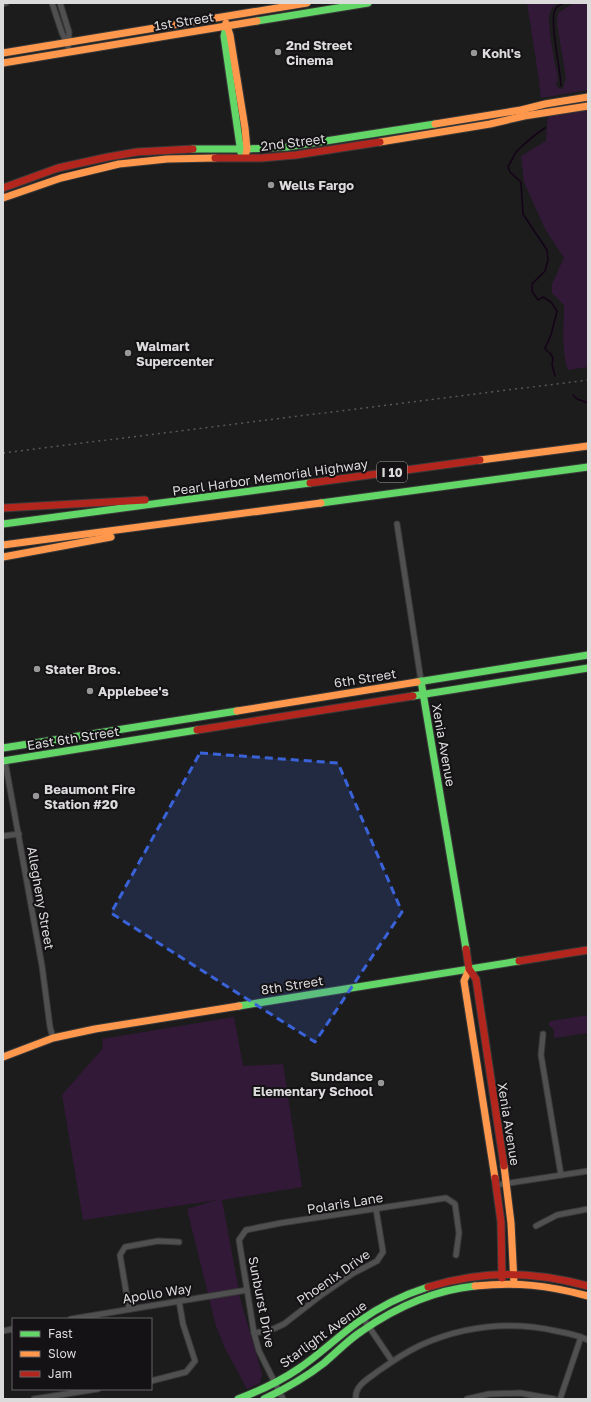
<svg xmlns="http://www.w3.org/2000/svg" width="591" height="1402" viewBox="0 0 591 1402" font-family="'Golos Text',sans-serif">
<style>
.green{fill:#321938}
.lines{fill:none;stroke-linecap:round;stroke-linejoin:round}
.stream{stroke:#140318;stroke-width:1.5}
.street-casing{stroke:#393939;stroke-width:7}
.fast-casing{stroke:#393939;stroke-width:9}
.slow-casing{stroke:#393939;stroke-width:9}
.jam-casing{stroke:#393939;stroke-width:9}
.street{stroke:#515051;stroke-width:5}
.fast{stroke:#63d668;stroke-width:7}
.slow{stroke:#ff974d;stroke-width:7}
.jam{stroke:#b3261e;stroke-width:7}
.rail{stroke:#595859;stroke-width:1.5;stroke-dasharray:2 4;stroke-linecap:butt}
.marked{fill:#3a63d9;fill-opacity:0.2;stroke:#3a63d9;stroke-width:3;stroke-dasharray:8 5;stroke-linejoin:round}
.poi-dot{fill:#999899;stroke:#141214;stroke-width:1.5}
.labels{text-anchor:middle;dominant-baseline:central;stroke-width:4;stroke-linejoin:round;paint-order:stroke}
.shield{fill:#141214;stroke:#a09fa0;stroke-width:1}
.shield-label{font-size:12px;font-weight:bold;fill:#dcdbdc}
.street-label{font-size:13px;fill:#dcdbdc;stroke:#141214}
.poi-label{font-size:13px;font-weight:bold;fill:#dcdbdc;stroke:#141214;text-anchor:start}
</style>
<rect width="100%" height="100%" fill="#1c1c1c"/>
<g class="green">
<path d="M 527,3 L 557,3 C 553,7 550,10 549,16 C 548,24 553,54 555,64 C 556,70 560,79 556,85 L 559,88 L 563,89 L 566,78 L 557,23 L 558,13 L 574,3 L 588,3 L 588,90 L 541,98 L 539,80 Z"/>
<path d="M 588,106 L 588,367 L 568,370 C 561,349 564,326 564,305 L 552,293 L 552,284 L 564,258 L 545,229 L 524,182 L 521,156 L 546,141 L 548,113 Z"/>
<polygon points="588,1015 588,1033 554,1038 554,1030 548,1024 551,1021"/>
<polygon points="234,1017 243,1066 283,1064 302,1187 222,1200 241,1302 262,1374 260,1383 247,1389 225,1348 216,1326 187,1209 217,1200 83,1220 62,1095 103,1048 102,1039"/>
</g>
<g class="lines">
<g class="stream">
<path d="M 561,86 C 561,70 548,18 556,8 C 558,6 562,4 564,3"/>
<path d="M 545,128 C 534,135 525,143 516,152 C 513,156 512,162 508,166 L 510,172 L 521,182 L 523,214 L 547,250 L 548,260 L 545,271 L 532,284 L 532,291 L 538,300 L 543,297 L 551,302 L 557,311 L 551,335 L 545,348 L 547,351 L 550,353 L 553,358 L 552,365 L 555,376"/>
<polyline points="573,395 577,399 588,403"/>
</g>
<defs>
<g id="street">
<polyline points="52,3 62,33 67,43"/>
<polyline points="60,3 69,32 68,52"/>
<polyline points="3,4 6,3"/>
<polyline points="397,524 421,681"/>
<polyline points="5,761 42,966 50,1027 53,1038"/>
<polyline points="3,836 19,834"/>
<polyline points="543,1034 541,1055 561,1175"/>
<polyline points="496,1185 588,1171"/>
<polyline points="536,1226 557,1215 588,1209"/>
<polyline points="129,1309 120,1255 125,1247 158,1241 179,1242"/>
<polyline points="363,1318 392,1361"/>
<polyline points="71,1319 247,1290"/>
<polyline points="3,1331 13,1329"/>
<polyline points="254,1333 271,1330 284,1324 320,1296 352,1274 377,1261 383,1252 376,1209"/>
<polyline points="151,1381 186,1372 195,1361 183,1324 179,1301"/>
<polyline points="34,1399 98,1389"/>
<polyline points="283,1399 259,1351 254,1333 239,1240 246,1230 281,1223 446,1198 455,1204 459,1233 456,1255"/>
<path d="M 356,1399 C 354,1386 368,1379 377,1372 C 391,1362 406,1352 421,1345 C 464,1326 510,1321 556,1331 C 567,1333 578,1335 588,1340"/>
<polyline points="467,1399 489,1394 520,1393 554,1399"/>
<polyline points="560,1399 581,1337"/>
</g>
<g id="fast">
<polyline points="257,21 368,3"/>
<polyline points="226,27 224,36 241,153"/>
<polyline points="193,149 247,149 287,147 435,124"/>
<polyline points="321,503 588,467"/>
<polyline points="3,524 310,483"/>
<polyline points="421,681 466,949"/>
<polyline points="417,682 588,655"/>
<polyline points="413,696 588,668"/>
<polyline points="3,748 237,711"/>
<polyline points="3,761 197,730"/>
<polyline points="239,1006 519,961"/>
<path d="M 238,1399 C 259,1391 279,1382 298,1369 C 319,1355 337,1337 358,1322 C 379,1307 403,1295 428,1287"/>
<path d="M 264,1399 C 285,1389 306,1377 324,1363 C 337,1352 348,1340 362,1331 C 395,1308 435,1290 475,1286"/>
</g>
<g id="slow">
<polyline points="226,23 230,35 245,128 247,149 246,153"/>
<polyline points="3,53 307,3"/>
<polyline points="3,63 257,21"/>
<polyline points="435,124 521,110 545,104 588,97"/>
<polyline points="380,142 490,124 524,116 588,106"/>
<polyline points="3,198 61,178 119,164 167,159 215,158"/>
<polyline points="480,460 588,446"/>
<polyline points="3,545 321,503"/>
<polyline points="3,557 111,537"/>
<polyline points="237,711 417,682"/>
<polyline points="469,969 464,981 495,1178"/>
<polyline points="3,1057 53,1038 95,1029 239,1006"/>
<polyline points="504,1166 511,1223 514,1284"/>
<path d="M 475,1286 C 518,1282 547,1285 588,1296"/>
</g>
<g id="jam">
<polyline points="215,158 261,158 296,155 380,142"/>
<polyline points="3,188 58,168 108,157 137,152 193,149"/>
<polyline points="310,483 480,460"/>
<polyline points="3,508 145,500"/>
<polyline points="197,730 413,696"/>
<polyline points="466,949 469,969 476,979 504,1166"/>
<polyline points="519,961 588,950"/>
<polyline points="495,1178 501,1222 502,1278"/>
<path d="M 428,1287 C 484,1270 532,1271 588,1286"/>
</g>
</defs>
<use href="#street" class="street-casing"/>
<use href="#fast" class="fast-casing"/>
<use href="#slow" class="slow-casing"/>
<use href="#jam" class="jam-casing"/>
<use href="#street" class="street"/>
<use href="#fast" class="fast"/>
<use href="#slow" class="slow"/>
<use href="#jam" class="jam"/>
<polyline class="rail" points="3,453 588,380"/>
</g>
<path class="marked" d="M 200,753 L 338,763 L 402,912 L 315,1042 L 111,913 Z"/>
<g class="poi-dot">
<circle cx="278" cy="52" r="4"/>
<circle cx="474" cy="53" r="4"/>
<circle cx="271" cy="185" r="4"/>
<circle cx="128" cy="353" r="4"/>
<circle cx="37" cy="669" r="4"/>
<circle cx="90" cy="691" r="4"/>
<circle cx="36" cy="796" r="4"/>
<circle cx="381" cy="1083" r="4"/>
</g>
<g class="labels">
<rect class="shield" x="377" y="462" width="30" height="20" rx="3"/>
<g class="shield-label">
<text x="392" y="472">I 10</text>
</g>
<g class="street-label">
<text transform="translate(184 21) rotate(-9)">1st Street</text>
<text transform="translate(293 142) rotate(-7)">2nd Street</text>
<text transform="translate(270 477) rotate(-8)">Pearl Harbor Memorial Highway</text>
<text transform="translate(365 678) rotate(-9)">6th Street</text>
<text transform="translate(73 738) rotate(-9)">East 6th Street</text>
<text transform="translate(444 745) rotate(80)">Xenia Avenue</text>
<text transform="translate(41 898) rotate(80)">Allegheny Street</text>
<text transform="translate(292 985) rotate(-9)">8th Street</text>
<text transform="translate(509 1124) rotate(81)">Xenia Avenue</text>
<text transform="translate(345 1203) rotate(-9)">Polaris Lane</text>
<text transform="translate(333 1277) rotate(-35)">Phoenix Drive</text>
<text transform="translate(157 1293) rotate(-9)">Apollo Way</text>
<text transform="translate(262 1302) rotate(79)">Sunburst Drive</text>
<text transform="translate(323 1334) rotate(-36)">Starlight Avenue</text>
</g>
<g class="poi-label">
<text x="286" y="45">2nd Street<tspan x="286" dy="15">Cinema</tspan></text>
<text x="482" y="53">Kohl's</text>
<text x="279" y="185">Wells Fargo</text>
<text x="136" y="346">Walmart<tspan x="136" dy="15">Supercenter</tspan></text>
<text x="45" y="669">Stater Bros.</text>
<text x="98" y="691">Applebee's</text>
<text x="44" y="789">Beaumont Fire<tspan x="44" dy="15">Station #20</tspan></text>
<text x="373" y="1076" text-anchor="end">Sundance<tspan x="373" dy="15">Elementary School</tspan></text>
</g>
</g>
<rect width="591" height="1402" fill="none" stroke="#dcdbdc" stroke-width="8"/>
<rect x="12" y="1318" width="140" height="72" fill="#141214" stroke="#646264"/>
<rect x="20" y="1331" width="20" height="6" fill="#63d668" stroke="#646264"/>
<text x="48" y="1338" font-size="12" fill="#dcdbdc">Fast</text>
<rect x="20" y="1351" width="20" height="6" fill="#ff974d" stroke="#646264"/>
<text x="48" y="1358" font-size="12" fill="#dcdbdc">Slow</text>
<rect x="20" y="1371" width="20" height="6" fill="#b3261e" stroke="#646264"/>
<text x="48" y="1378" font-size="12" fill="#dcdbdc">Jam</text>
</svg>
